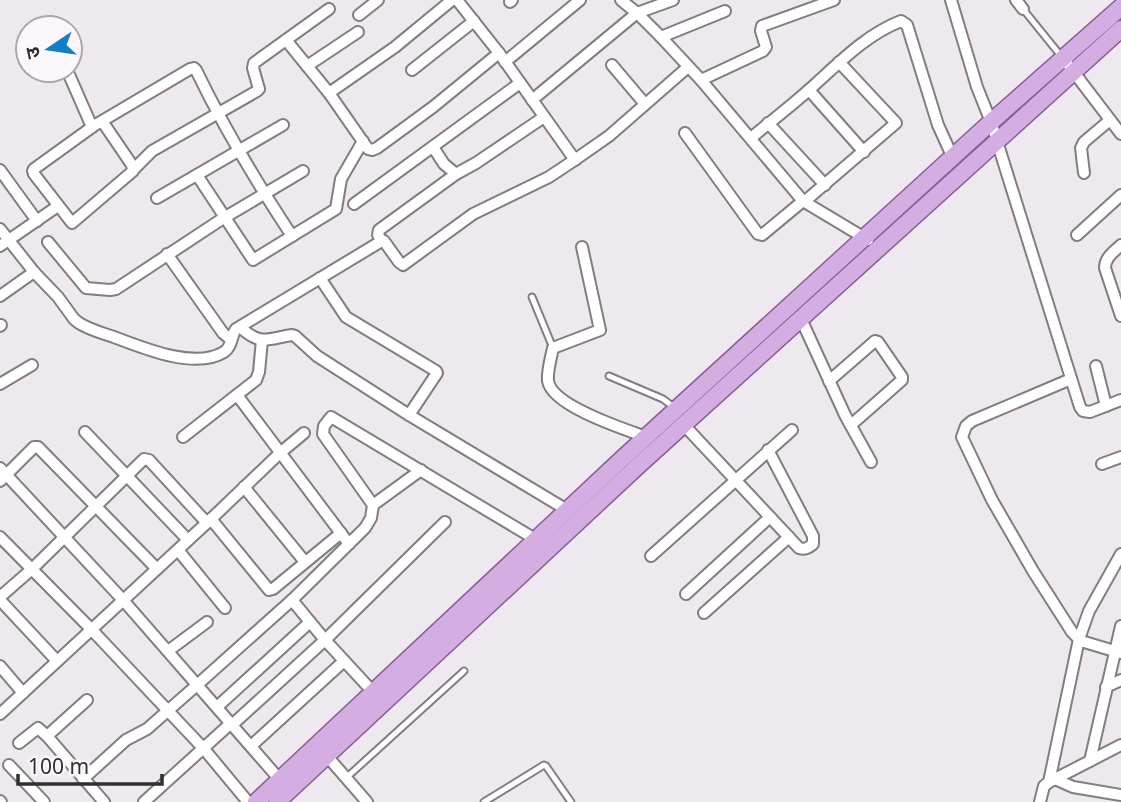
<svg xmlns="http://www.w3.org/2000/svg" width="1121" height="802" viewBox="0 0 1121 802" font-family="'Noto Sans','Noto Sans Devanagari',sans-serif">
<style>
.lines{fill:none;stroke-linecap:round;stroke-linejoin:round}
.lane-casing{stroke:#827d81;stroke-width:9}
.street-casing{stroke:#827d81;stroke-width:14}
.primary-casing{stroke:#895e98;stroke-width:19}
.lane{stroke:#fff;stroke-width:5}
.street{stroke:#fff;stroke-width:10}
.primary{stroke:#d4ade3;stroke-width:16}
</style>
<rect width="100%" height="100%" fill="#eee9ee"/>
<g class="lines">
<defs>
<g id="lane">
<polyline points="1023,9 1061,56"/>
<polyline points="532,297 553,348"/>
<polyline points="609,376 663,399 675,408"/>
<polyline points="346,778 464,671"/>
<polyline points="484,802 544,765 546,766 571,802"/>
</g>
<g id="street">
<polyline points="457,0 499,53 575,160"/>
<polyline points="621,0 637,13 661,37 701,80 803,201 868,240"/>
<polyline points="951,0 977,87 991,122 1080,407 1083,411 1090,412 1121,400"/>
<polyline points="1016,0 1023,9"/>
<polyline points="510,2 512,0"/>
<polyline points="359,15 378,0"/>
<polyline points="661,37 725,11"/>
<polyline points="286,40 329,93 368,149 372,150 377,148 433,107 499,53"/>
<polyline points="1063,58 1121,134"/>
<polyline points="505,62 580,0"/>
<polyline points="612,65 645,104"/>
<polyline points="307,66 358,32"/>
<polyline points="67,70 92,127"/>
<polyline points="412,70 474,21"/>
<polyline points="701,80 763,51 766,47 761,31 762,26 834,0"/>
<polyline points="809,90 864,152"/>
<polyline points="329,93 395,47 452,0"/>
<polyline points="532,100 637,13 673,0"/>
<path d="M 102,121 L 132,165 L 133,171 L 72,223 L 34,174 L 33,171 L 34,169 L 95,125 L 102,121 L 190,69 L 194,68 L 196,70 C 224,128 257,183 292,236"/>
<polyline points="768,123 825,185"/>
<polyline points="685,133 758,234 762,235 803,201"/>
<path d="M 751,138 C 770,122 791,106 810,89 C 838,64 865,35 901,21 L 907,25 L 938,125 L 953,158"/>
<polyline points="433,147 444,164 456,174 476,163 544,117"/>
<polyline points="134,169 152,151 257,91 259,89 253,68 254,63 329,9"/>
<polyline points="0,170 37,221"/>
<polyline points="1084,173 1081,148 1084,142 1110,120"/>
<polyline points="197,175 253,260 336,209 341,179 363,141"/>
<polyline points="157,198 283,125"/>
<polyline points="804,202 896,123 839,62"/>
<polyline points="354,204 520,83"/>
<path d="M 0,229 L 34,272 L 58,297 L 74,319 L 79,323 C 90,330 102,333 114,337 C 143,348 195,370 224,352 C 232,347 231,336 236,329 L 380,242 L 384,241 L 399,262 L 403,265 L 473,214 L 549,177 L 576,159 L 609,136 L 688,67"/>
<polyline points="1077,235 1121,195"/>
<polyline points="382,241 378,235 379,230 456,174"/>
<polyline points="48,242 86,288 110,290 116,289 222,219 303,171"/>
<path d="M 1121,245 C 1114,252 1105,257 1105,268 L 1121,316"/>
<polyline points="0,246 58,206"/>
<path d="M 582,247 L 600,330 L 553,348 C 551,358 547,371 548,381 C 552,406 624,429 646,437"/>
<polyline points="167,254 223,333 229,338 232,336"/>
<polyline points="320,278 346,317 436,371 437,373 409,415"/>
<polyline points="0,296 34,272"/>
<polyline points="801,319 845,415 871,462"/>
<polyline points="0,326 1,325"/>
<path d="M 240,327 C 261,346 266,339 292,335 L 295,336 L 317,356 L 409,415 L 567,510"/>
<polyline points="1096,366 1106,406"/>
<polyline points="1071,379 972,421 966,426 962,437 992,500 1033,571 1072,632 1081,641 1121,653"/>
<polyline points="829,381 875,341 878,342 902,377 902,380 851,425"/>
<polyline points="0,384 32,365"/>
<polyline points="237,395 349,544"/>
<path d="M 684,425 L 799,548 C 805,550 808,548 813,544 L 813,536 L 768,450"/>
<polyline points="85,432 188,540"/>
<polyline points="183,437 256,380 259,372 262,340"/>
<polyline points="1102,464 1121,457"/>
<polyline points="0,468 123,600 280,780"/>
<polyline points="0,481 34,447 38,447 157,569"/>
<polyline points="244,487 305,562"/>
<polyline points="373,505 421,470"/>
<polyline points="211,519 269,590 273,589 341,533"/>
<polyline points="0,537 91,629 204,749 248,802"/>
<polyline points="178,550 225,608"/>
<polyline points="651,556 792,430"/>
<polyline points="686,594 770,517"/>
<polyline points="0,597 32,569 144,459 149,460 207,523"/>
<polyline points="0,600 57,661"/>
<polyline points="292,600 325,640 373,692"/>
<polyline points="704,613 789,537"/>
<polyline points="168,651 207,622"/>
<polyline points="0,666 23,693"/>
<polyline points="1106,687 1121,680"/>
<polyline points="87,700 47,736 104,802"/>
<polyline points="217,707 310,622"/>
<polyline points="0,714 211,519 280,453 304,433"/>
<polyline points="19,743 38,728 47,736"/>
<polyline points="251,746 344,661"/>
<polyline points="327,756 367,802"/>
<polyline points="1090,761 1121,626"/>
<polyline points="9,765 44,802"/>
<polyline points="83,779 126,740 147,729 197,685 292,600 365,528 371,518 373,505 323,434 324,426 331,417 535,539"/>
<polyline points="1055,779 1073,787 1121,795"/>
<polyline points="1049,782 1079,639 1089,611 1121,554"/>
<polyline points="0,801 1,802"/>
<polyline points="144,802 230,724 232,725 325,640 445,522"/>
<polyline points="1040,802 1044,786 1049,782 1121,745"/>
</g>
<g id="primary">
<polyline points="256,802 624,457 991,122 1121,7"/>
<polyline points="277,802 639,465 1121,29"/>
</g>
</defs>
<use href="#lane" class="lane-casing"/>
<use href="#street" class="street-casing"/>
<use href="#primary" class="primary-casing"/>
<use href="#lane" class="lane"/>
<use href="#street" class="street"/>
<use href="#primary" class="primary"/>
</g>
<g transform="translate(49 49) rotate(257)"><circle r="33" fill="#fcf7fb" stroke="#aba7aa" stroke-width="2"/>
<path d="M0-5L12 26L0 18L-12 26Z" fill="#117ec8"/>
<text y="-10" font-size="19" font-weight="bold" text-anchor="middle" fill="#312f31">उ</text>
</g>
<path d="M18 774v10h144v-10" fill="none" stroke="#312f31" stroke-width="3.5"/>
<text x="28" y="774" font-size="21" fill="#312f31" stroke="#fcf7fb" stroke-width="5" paint-order="stroke">100 m</text>
</svg>
